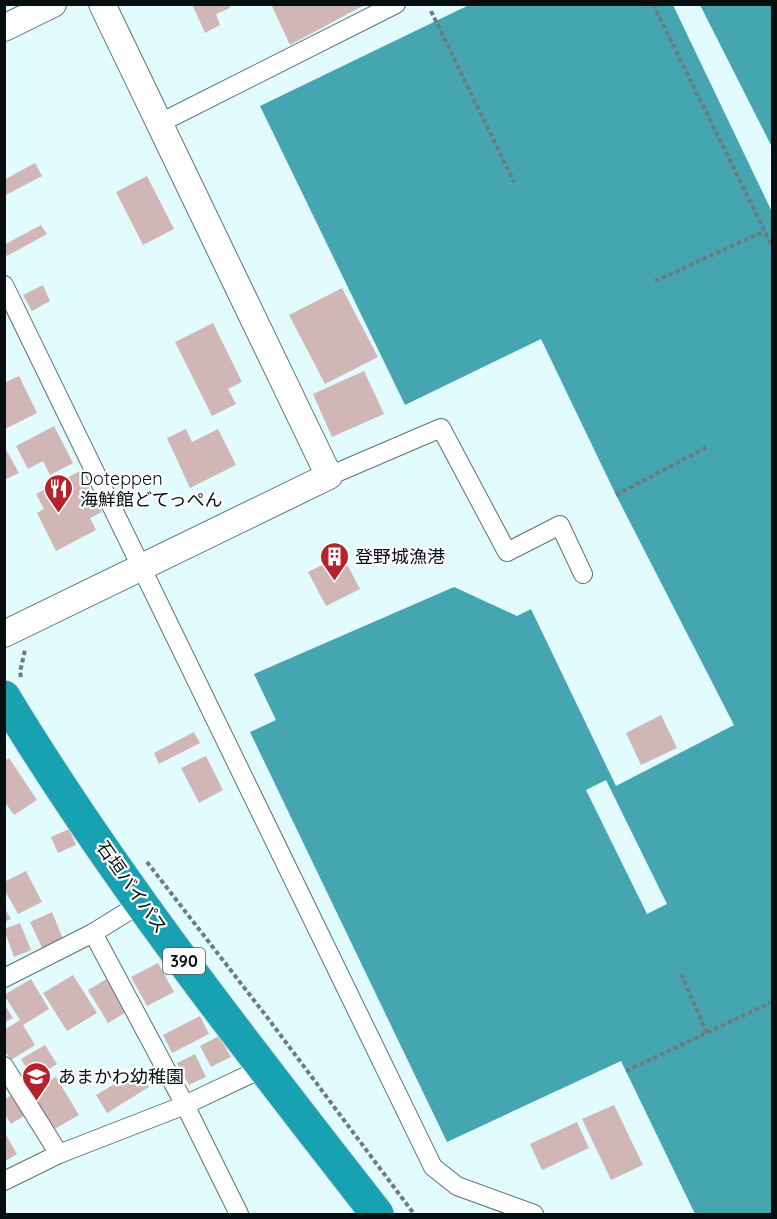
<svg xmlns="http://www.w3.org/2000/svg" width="777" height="1219" viewBox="0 0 777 1219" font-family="Quicksand,'Noto Sans JP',sans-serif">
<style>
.water{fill:#45a6b2}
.pier{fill:#e1fbff}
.building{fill:#d0b7b5}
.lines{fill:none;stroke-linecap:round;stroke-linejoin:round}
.street-casing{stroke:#5b7376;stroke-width:20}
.secondary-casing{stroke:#5b7376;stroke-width:28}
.highway-casing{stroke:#dcddde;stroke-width:35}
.path{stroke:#6c7c7f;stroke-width:4;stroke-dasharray:4.5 3;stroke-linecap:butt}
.street{stroke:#fff;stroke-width:18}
.secondary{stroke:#fff;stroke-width:26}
.highway{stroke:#17a1b1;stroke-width:33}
.labels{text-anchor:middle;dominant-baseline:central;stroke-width:4.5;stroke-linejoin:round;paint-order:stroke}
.shield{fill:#fff;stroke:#515658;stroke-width:1.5}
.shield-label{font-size:16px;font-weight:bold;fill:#060e10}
.poi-label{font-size:18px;fill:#060e10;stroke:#fff;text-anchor:start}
.street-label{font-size:18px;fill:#060e10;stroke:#fff}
</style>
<rect width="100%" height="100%" fill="#e1fbff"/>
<polygon class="water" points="469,5 772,5 772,1214 695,1214 621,1061 447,1142 250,732 276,720 254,674 454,587 517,616 531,609 616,786 734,725 616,495 541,339 405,405 260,106"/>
<g class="pier">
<polygon points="673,5 700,5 772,147 772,212"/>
<polygon points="606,780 667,904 647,914 586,790"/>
</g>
<g class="building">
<polygon points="192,4 228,4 230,8 216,14 220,25 205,33"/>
<polygon points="271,4 366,4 290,45"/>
<polygon points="35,163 42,176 4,196 4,180"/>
<polygon points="147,176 174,229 143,245 116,192"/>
<polygon points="41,225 47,234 7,256 4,245"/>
<polygon points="43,285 50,301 32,311 23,295"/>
<polygon points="342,288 378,357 325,384 289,315"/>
<polygon points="213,323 242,382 228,389 236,404 212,416 175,342"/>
<polygon points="364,371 384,414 332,437 313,394"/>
<polygon points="19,376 37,413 5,429 4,383"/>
<polygon points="54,426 73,463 50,475 43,461 28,469 16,446"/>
<polygon points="186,429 192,442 218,429 236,465 190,488 167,438"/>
<polygon points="4,446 19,473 4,480"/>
<polygon points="80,471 102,512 90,518 96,530 56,551 37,513 44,509 36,494"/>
<polygon points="342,555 360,589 326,606 308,572"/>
<polygon points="661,715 677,748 641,765 626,733"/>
<polygon points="194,732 200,743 159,764 154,753"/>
<polygon points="206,756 223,790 199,803 181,768"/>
<polygon points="9,758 37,800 14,815 4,801 4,761"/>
<polygon points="69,829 76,845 58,853 51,837"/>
<polygon points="26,871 42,902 18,914 4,889 4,882"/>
<polygon points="4,907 11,919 4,922"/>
<polygon points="52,912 63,939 42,948 30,922"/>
<polygon points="20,923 31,950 14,957 4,929"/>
<polygon points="158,963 174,992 147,1006 131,977"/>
<polygon points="73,975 97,1013 67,1031 43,993"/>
<polygon points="108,978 128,1011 108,1023 88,990"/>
<polygon points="31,979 49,1009 23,1025 35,1045 11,1060 4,1050 4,1030 20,1020 4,995"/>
<polygon points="4,1004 13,1018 4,1023"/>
<polygon points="200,1016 209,1034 172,1053 163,1035"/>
<polygon points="219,1036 231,1057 211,1067 200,1046"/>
<polygon points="45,1045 57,1064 33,1079 21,1059"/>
<polygon points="195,1054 206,1077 189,1085 177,1063"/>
<polygon points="138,1070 149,1087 107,1113 96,1095"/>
<polygon points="56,1077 79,1115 51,1131 28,1093"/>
<polygon points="12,1095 24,1116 11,1124 4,1113 4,1100"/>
<polygon points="614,1105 643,1165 611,1180 582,1119"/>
<polygon points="577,1122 589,1148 542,1170 530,1144"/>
<polygon points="6,1135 17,1154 4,1162 4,1136"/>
</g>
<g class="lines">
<defs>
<g id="street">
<polyline points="158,124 396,4"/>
<polyline points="4,285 433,1167 457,1186 534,1214"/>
<polyline points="329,476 441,428 507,552 560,525 583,574"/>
<polyline points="93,933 185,1105 239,1214"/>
<polyline points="4,978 93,933 143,902"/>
<polyline points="4,1066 59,1154"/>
<polyline points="4,1181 59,1154 185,1105 263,1068"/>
</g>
<g id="secondary">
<polyline points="4,28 53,4"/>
<polyline points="4,634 329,476 102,4"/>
</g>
<path id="highway" d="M 4,697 C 114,879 247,1047 377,1214"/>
</defs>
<use href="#street" class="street-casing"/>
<use href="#secondary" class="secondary-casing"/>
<use href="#highway" class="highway-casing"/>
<g class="path">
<polyline points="653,4 772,246"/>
<polyline points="431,11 514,182"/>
<polyline points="655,281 765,231"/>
<polyline points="616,495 709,446"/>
<polyline points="21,677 20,672 25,650"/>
<polyline points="147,862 270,1021 414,1214"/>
<polyline points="681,974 707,1033"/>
<polyline points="626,1071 772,1002"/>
</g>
<use href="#street" class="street"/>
<use href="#secondary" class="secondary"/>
<use href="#highway" class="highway"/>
</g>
<defs>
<symbol id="restaurant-pin" viewBox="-11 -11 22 30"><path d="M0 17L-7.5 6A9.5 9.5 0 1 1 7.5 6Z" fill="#b5242d" stroke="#fff"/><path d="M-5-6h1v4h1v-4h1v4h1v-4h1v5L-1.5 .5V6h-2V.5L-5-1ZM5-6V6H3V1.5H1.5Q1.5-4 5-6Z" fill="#fff"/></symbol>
<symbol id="building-pin" viewBox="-11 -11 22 30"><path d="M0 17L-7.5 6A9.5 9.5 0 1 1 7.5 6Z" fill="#b5242d" stroke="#fff"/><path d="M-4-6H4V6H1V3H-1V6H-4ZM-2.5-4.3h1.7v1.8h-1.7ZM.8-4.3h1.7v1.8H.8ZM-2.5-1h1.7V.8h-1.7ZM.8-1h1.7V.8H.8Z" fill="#fff"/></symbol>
<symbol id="school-pin" viewBox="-11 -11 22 30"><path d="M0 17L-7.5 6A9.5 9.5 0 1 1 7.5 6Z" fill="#b5242d" stroke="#fff"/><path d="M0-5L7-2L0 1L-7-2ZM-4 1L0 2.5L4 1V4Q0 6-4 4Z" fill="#fff"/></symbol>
</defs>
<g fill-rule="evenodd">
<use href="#restaurant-pin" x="42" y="472" width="33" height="45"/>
<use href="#building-pin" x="318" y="540" width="33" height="45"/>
<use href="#school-pin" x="20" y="1060" width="33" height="45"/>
</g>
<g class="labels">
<rect class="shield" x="163" y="948" width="42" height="26" rx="4.5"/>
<g class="shield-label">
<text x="184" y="961">390</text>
</g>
<g class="poi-label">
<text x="80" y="478">Doteppen<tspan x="80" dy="21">海鮮館どてっぺん</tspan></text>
<text x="355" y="556">登野城漁港</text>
<text x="58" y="1076">あまかわ幼稚園</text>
</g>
<g class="street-label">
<text transform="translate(132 887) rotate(55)">石垣バイパス</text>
</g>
</g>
<rect width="777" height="1219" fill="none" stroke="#060e10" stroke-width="12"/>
</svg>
